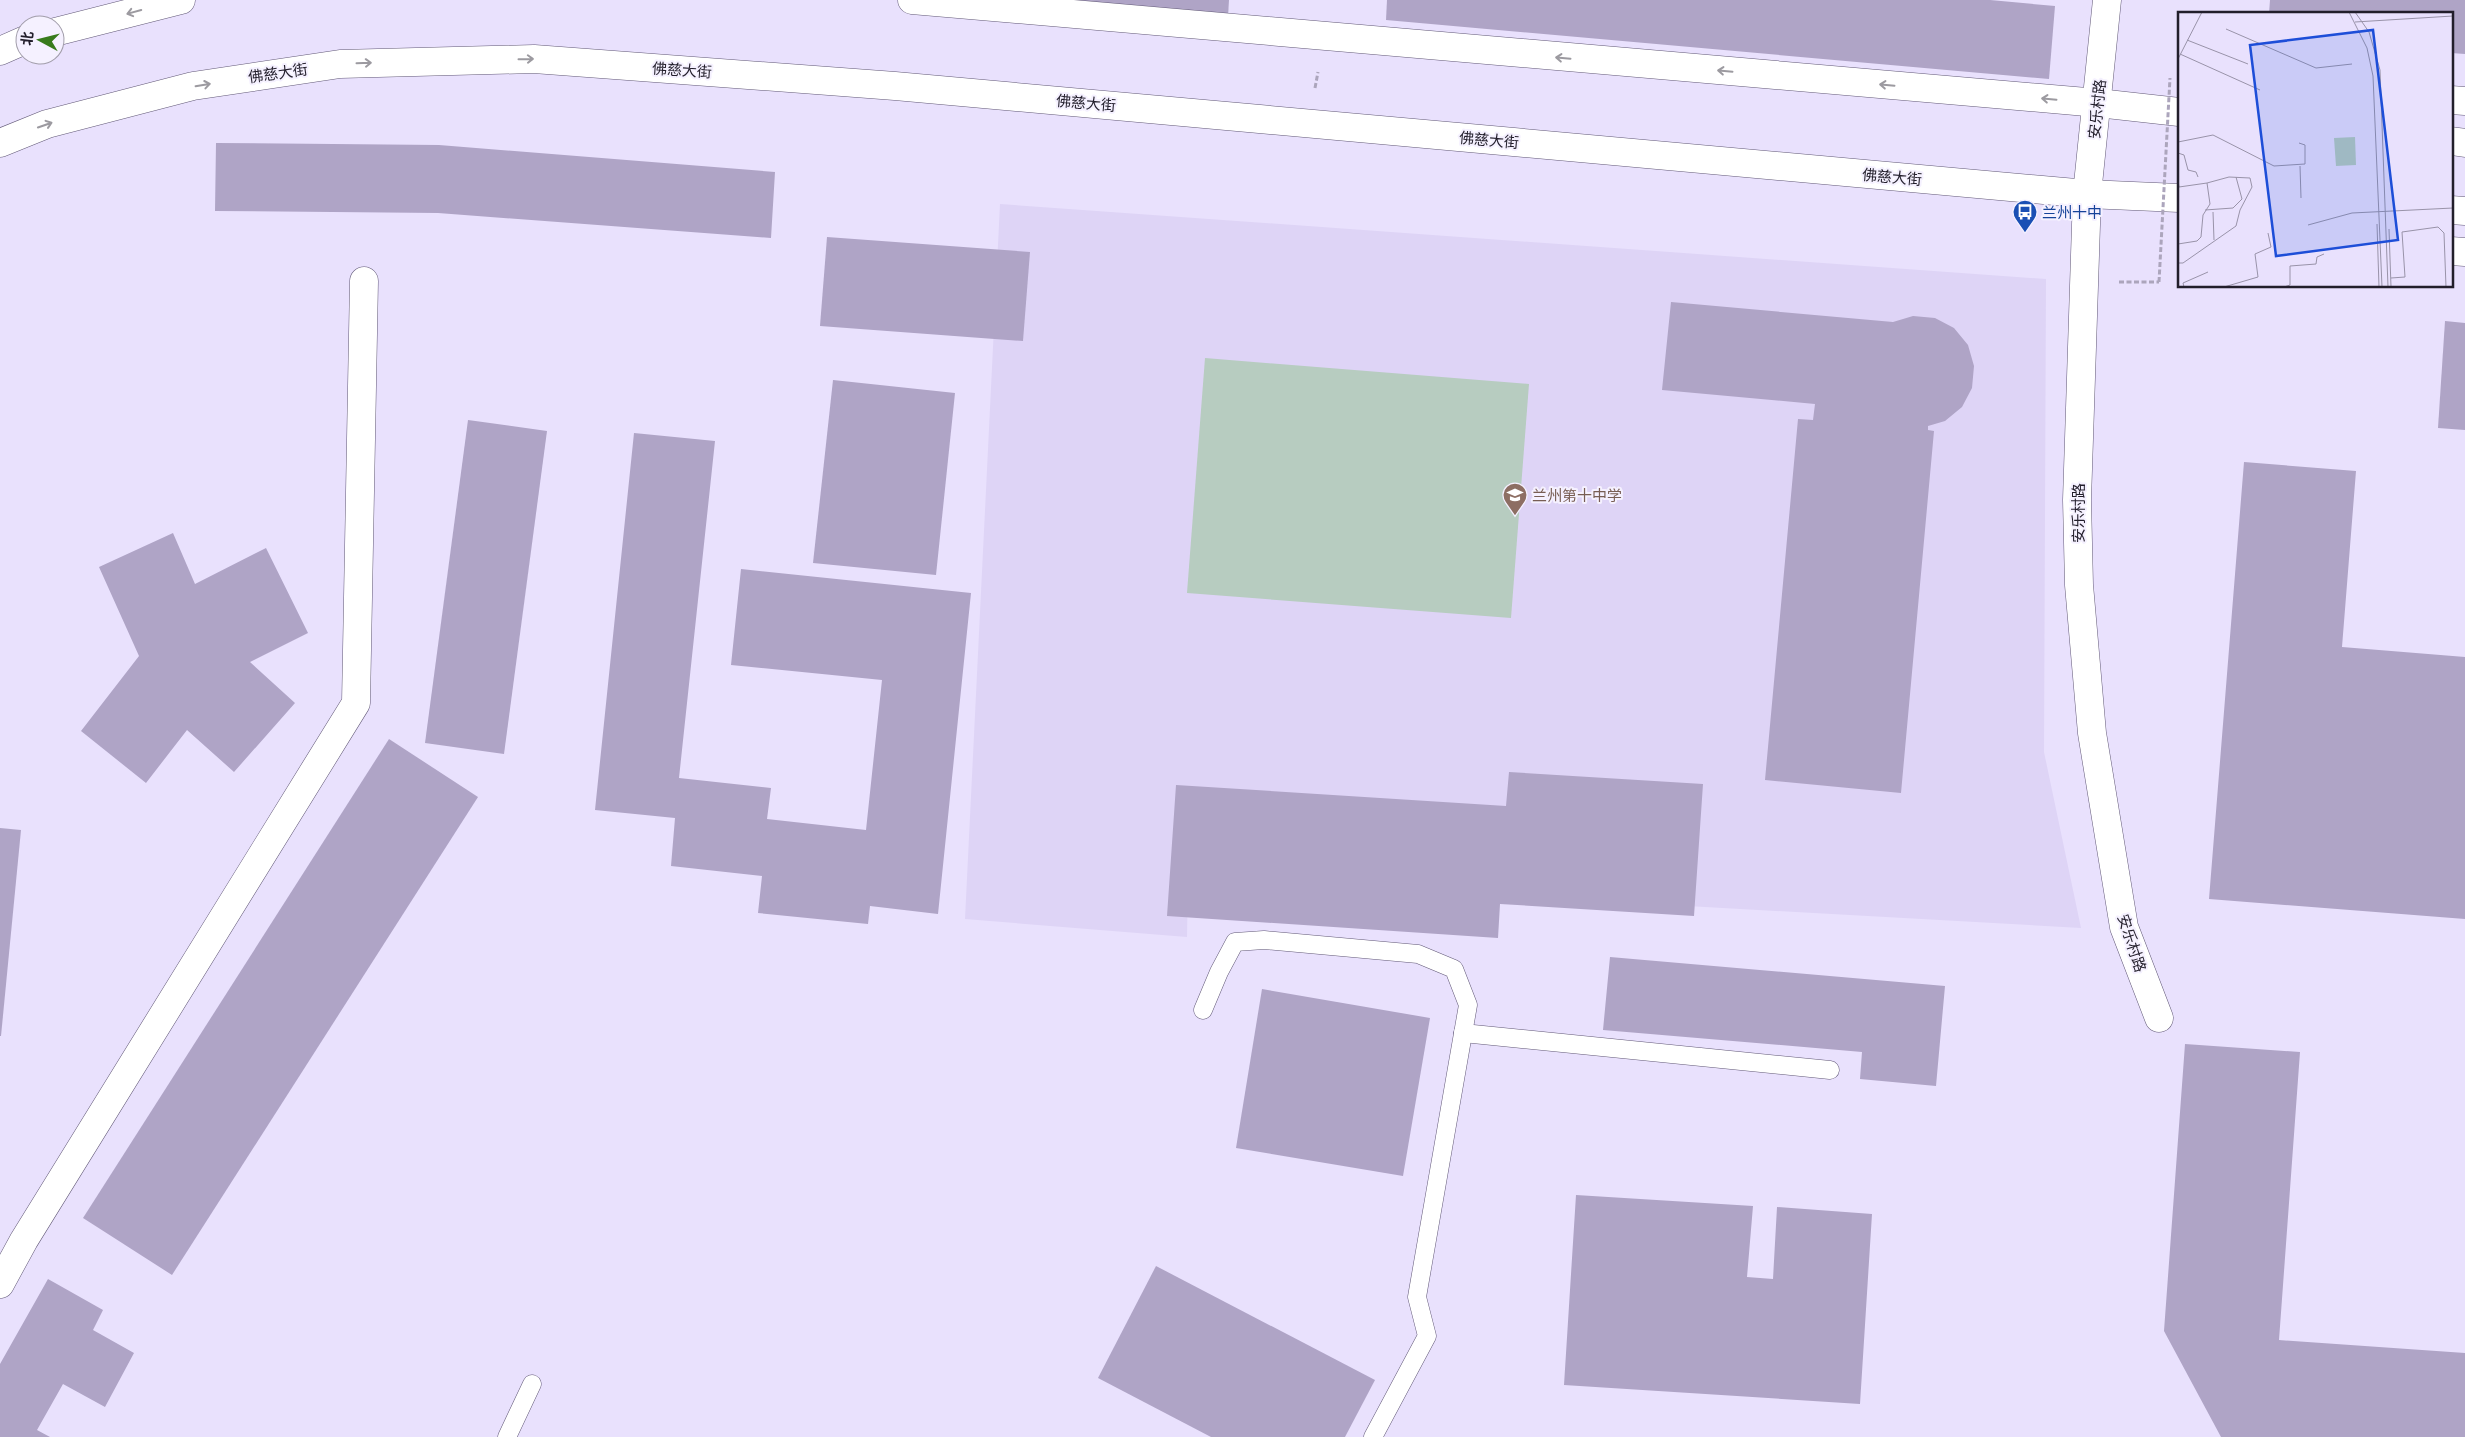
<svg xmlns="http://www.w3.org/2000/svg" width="2465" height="1437" viewBox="0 0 2465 1437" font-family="'Public Sans','Noto Sans SC',sans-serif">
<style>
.built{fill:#ded4f6}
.pitch{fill:#b7ccc0}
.building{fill:#afa4c6}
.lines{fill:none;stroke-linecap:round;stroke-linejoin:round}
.lane-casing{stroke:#625977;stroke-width:19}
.street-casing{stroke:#625977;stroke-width:29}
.secondary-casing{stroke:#625977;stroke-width:29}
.primary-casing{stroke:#625977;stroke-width:29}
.path{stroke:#aca5bc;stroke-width:3;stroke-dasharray:5 2.5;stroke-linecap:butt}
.lane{stroke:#fff;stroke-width:18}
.street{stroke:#fff;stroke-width:28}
.secondary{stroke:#fff;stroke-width:28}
.primary{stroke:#fff;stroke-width:28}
.path-bridge{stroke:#aca5bc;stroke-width:3;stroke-dasharray:5 2.5;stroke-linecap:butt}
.oneway{stroke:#9c9aa0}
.labels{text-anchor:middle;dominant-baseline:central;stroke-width:4;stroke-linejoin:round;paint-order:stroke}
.street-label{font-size:15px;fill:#221e2b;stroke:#f5f1ff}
.transit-label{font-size:15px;fill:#164399;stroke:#f5f1ff;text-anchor:start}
.education-label{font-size:15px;fill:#785e54;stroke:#f5f1ff;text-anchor:start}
.inset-road{fill:none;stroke:#9993a9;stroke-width:1}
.view{fill:#1d4ed8;fill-opacity:0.15;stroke:#1d4ed8;stroke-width:2.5}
.inset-edge{fill:none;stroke:#221e2b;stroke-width:2.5}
</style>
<rect width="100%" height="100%" fill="#e9e1fd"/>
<polygon class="built" points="1000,204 2046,279 2044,752 2081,928 1188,878 1187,937 965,919"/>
<polygon class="pitch" points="1205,358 1529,384 1511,618 1187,593"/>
<g class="building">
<polygon points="1054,0 1229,0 1228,17"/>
<polygon points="1387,0 1990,0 2055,6 2049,79 1386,20"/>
<polygon points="2270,0 2465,0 2465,54 2451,53 2451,14 2269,14"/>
<polygon points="216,143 439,145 775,172 771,238 438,213 215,211"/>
<polygon points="827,237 1030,252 1023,341 820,326"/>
<polygon points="1671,302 1893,322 1913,316 1935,318 1954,328 1968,345 1974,366 1972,388 1962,407 1945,421 1928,426 1928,430 1934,431 1901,793 1765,780 1798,419 1813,420 1815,404 1662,390"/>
<polygon points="2445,321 2465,323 2465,430 2438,428"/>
<polygon points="833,380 955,393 936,575 813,563"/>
<polygon points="468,420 547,431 504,754 425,743"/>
<polygon points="634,433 715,441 679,778 771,788 767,819 866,830 882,680 731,665 741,569 971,593 938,914 870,906 868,924 758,913 762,876 671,866 675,818 595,810"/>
<polygon points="2244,462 2356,471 2342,647 2465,657 2465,919 2209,899"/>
<polygon points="173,533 195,584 266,548 308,633 250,662 295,703 234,772 187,730 146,783 81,731 139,656 99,567"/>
<polygon points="389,739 478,797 172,1275 83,1218"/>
<polygon points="1509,772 1703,784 1694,916 1500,904 1498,938 1167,916 1176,785 1506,806"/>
<polygon points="0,828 21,830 1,1036 0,1036"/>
<polygon points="1610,957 1945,986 1936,1086 1860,1079 1862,1052 1603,1030"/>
<polygon points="1262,989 1430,1018 1403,1176 1236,1148"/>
<polygon points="2185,1044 2300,1052 2279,1340 2465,1353 2465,1437 2221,1437 2164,1331"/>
<polygon points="1576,1195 1753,1206 1747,1277 1773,1279 1777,1207 1872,1214 1860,1404 1564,1385"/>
<polygon points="1156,1266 1375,1380 1345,1437 1211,1437 1098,1378"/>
<polygon points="48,1279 103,1310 93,1330 134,1353 105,1407 63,1384 37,1430 50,1437 0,1437 0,1364"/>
</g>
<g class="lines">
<defs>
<g id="lane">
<polyline points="1203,1010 1219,972 1235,942 1264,940 1418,954 1454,969 1468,1005 1417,1297 1427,1336 1373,1437"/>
<polyline points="1463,1033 1830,1070"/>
<polyline points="507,1437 532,1384"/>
</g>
<polyline id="street" points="0,1284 24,1240 356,703 364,281"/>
<polyline id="secondary" points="2107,0 2087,194 2077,500 2079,585 2092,733 2124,927 2159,1018"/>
<g id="primary">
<polyline points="912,0 2098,103 2179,112"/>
<polyline points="55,32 181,0"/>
<polyline points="0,51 25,40"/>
<polyline points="2451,100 2465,101"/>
<polyline points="2451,141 2465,143"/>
<polyline points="0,143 47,124 193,86 340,64 534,59 895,86 2087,194 2179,198"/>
<polyline points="2451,210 2465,211"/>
<polyline points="2451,251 2465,252"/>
</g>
</defs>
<use href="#lane" class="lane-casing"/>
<use href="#street" class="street-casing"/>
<use href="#secondary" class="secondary-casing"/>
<use href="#primary" class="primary-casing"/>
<g class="path">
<polyline points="1315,88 1318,72"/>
<polyline points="2119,282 2159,282"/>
</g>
<use href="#lane" class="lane"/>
<use href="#street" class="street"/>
<use href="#secondary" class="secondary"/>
<use href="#primary" class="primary"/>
<polyline class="path-bridge" points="2159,282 2170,78"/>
</g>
<defs><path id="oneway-shaft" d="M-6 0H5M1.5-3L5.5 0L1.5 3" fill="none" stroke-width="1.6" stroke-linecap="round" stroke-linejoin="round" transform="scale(1.25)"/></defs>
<g class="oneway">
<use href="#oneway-shaft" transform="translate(134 12) rotate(165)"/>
<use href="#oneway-shaft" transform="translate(1563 58) rotate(-175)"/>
<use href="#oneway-shaft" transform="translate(526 59) rotate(-1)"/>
<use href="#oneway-shaft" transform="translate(364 63) rotate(-2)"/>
<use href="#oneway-shaft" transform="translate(1725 71) rotate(-175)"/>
<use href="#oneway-shaft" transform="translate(203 85) rotate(-9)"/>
<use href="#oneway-shaft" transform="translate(1887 85) rotate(-175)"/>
<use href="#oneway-shaft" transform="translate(2049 99) rotate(-175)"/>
<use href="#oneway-shaft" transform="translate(45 125) rotate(-19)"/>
</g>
<defs>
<symbol id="bus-pin" viewBox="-11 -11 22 30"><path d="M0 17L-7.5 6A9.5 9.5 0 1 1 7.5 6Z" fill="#1a4fb4" stroke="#f5f1ff"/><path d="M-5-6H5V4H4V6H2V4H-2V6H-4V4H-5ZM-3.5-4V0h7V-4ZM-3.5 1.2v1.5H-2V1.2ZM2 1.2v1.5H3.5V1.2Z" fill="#fff"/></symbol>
<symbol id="school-pin" viewBox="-11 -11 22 30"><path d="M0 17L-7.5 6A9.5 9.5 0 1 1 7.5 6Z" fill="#8d6e63" stroke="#f5f1ff"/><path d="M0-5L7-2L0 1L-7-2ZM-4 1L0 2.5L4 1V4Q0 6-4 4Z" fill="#fff"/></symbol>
</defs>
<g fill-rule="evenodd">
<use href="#bus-pin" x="2011" y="198" width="28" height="38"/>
<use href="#school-pin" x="1501" y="481" width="28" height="38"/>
</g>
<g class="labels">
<g class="street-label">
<text transform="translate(682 70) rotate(4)">佛慈大街</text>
<text transform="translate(278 73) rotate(-8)">佛慈大街</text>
<text transform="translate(1086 103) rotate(5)">佛慈大街</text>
<text transform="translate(2097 109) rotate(-84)">安乐村路</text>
<text transform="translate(1489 140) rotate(5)">佛慈大街</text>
<text transform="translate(1892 177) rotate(5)">佛慈大街</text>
<text transform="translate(2078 513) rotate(-90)">安乐村路</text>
<text transform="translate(2132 943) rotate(72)">安乐村路</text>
</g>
<g class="transit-label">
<text x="2042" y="212">兰州十中</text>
</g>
<g class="education-label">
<text x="1532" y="495">兰州第十中学</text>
</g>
</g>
<g transform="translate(2178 12)">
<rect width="275" height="275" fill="#e9e1fd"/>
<path d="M 177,125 L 178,153 L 158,154 L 156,126 Z" fill="#b7ccc0"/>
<path class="inset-road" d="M 171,0 L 189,36 L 195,64 L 204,275M 177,0 L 191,20 L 202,58 L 210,275M 177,10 L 275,4M 48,17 L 138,56 L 174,52M 9,28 L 70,52M 2,42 L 82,78M 0,47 L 24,0M 0,130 L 35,123 L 96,154 L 127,152 L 127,133 L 121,131M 0,141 L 6,143 L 10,158 L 18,160 L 20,165M 122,154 L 123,186M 58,165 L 64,187M 0,169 L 1,175 L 29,171M 27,198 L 55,196 L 64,187M 35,200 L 36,228M 199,212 L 201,275M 130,213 L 174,201 L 275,196M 211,217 L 213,275M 0,232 L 19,229 L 23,225 L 25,203 L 32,192 L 29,171 L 51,165 L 72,166 L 74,175 L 62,198 L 58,214 L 5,251 L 0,251M 213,266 L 227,265 L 224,220 L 260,215 L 266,221 L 268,275M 6,275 L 5,271 L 30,260M 46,275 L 80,265 L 77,242 L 93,235 L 90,221M 106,275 L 112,273 L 112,254 L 138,252 L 139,245 L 146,242"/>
<path class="view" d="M 195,18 L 220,228 L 98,244 L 72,33 Z"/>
<rect width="275" height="275" class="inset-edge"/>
</g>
<g transform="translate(40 40) rotate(277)"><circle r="24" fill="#f5f1ff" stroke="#a19daa"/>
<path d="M0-4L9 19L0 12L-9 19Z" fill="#387b1c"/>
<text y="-8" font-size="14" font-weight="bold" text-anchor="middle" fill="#221e2b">北</text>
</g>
</svg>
